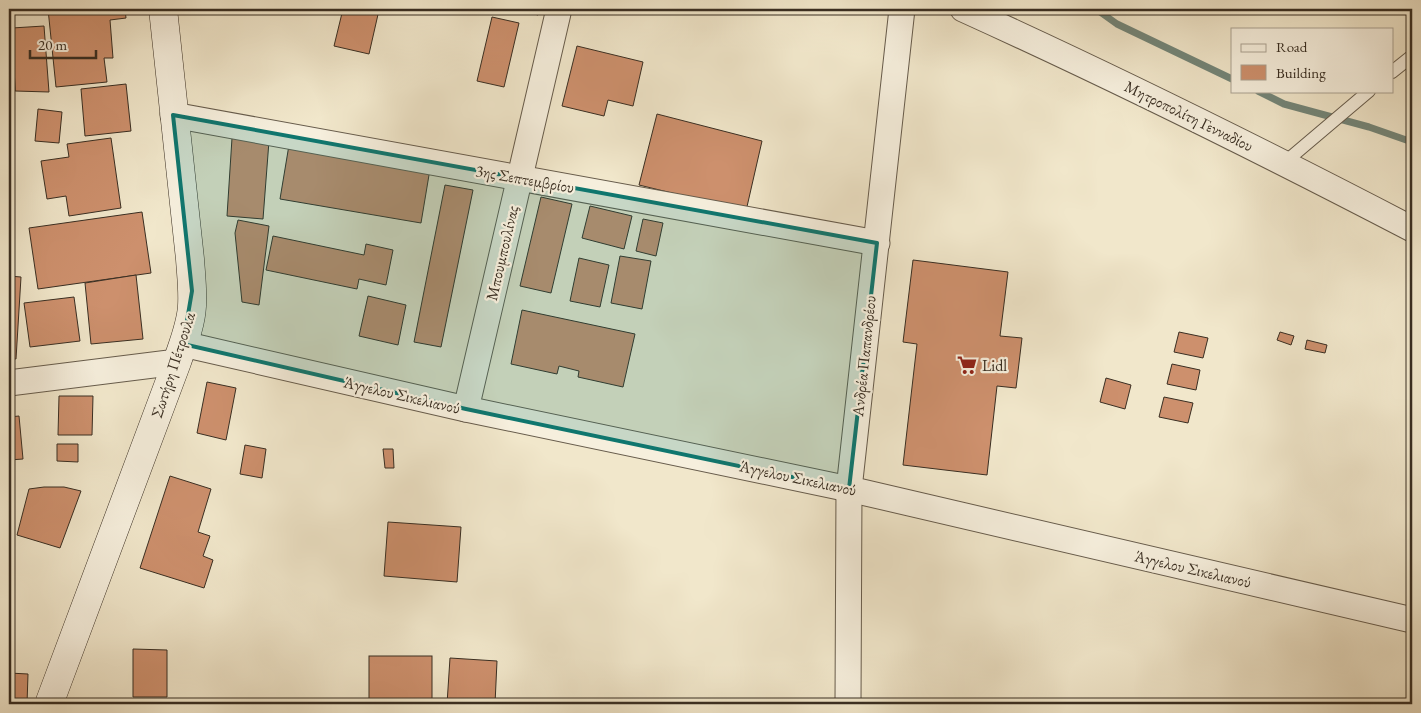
<svg xmlns="http://www.w3.org/2000/svg" width="1421" height="713" viewBox="0 0 1421 713" font-family="'EB Garamond',serif">
<style>
.lines{fill:none;stroke-linecap:round;stroke-linejoin:round}
.stream{stroke:#748679;stroke-width:7}
.building{fill:#cd906d;stroke:#392e22}
.lane-casing{stroke:#675c4c;stroke-width:14}
.street-casing{stroke:#675c4c;stroke-width:27}
.secondary-casing{stroke:#392e22;stroke-width:29}
.lane{stroke:#f6efdd;stroke-width:12}
.street{stroke:#f6efdd;stroke-width:25}
.secondary{stroke:#f6efdd;stroke-width:28}
.marked{fill:#0f766e;fill-opacity:0.2;stroke:#0f766e;stroke-width:4;stroke-linejoin:round}
.labels{text-anchor:middle;dominant-baseline:central;stroke-width:4.5;stroke-linejoin:round;paint-order:stroke}
.street-label{font-size:16px;fill:#392e22;stroke:#f6efdd}
.poi-label{font-size:16px;fill:#392e22;stroke:#f6efdd;text-anchor:start}
</style>
<rect width="100%" height="100%" fill="#f1e7cb"/>
<filter id="stains"><feTurbulence type="fractalNoise" baseFrequency=".004" numOctaves="4"/><feColorMatrix values="0 0 0 0 .2 0 0 0 0 .09 0 0 0 0 .02 0 0 0 .5 -.17"/></filter>
<radialGradient id="worn" r=".72"><stop offset=".6" stop-color="#630" stop-opacity="0"/><stop offset="1" stop-color="#630" stop-opacity=".3"/></radialGradient>
<g class="lines">
<g class="stream">
<polyline points="1096,9 1117,24 1232,79"/>
<polyline points="1258,91 1284,104 1369,127 1412,142"/>
</g>
</g>
<g class="building">
<polygon points="11,9 16,9 17,14 12,15"/>
<polygon points="48,9 125,9 126,18 110,20 113,58 104,58 107,82 56,87"/>
<polygon points="343,9 379,10 369,54 334,46"/>
<polygon points="516,9 540,9 538,15"/>
<polygon points="492,17 519,23 504,87 477,81"/>
<polygon points="44,26 49,92 15,91 13,38 12,28"/>
<polygon points="9,38 13,38 15,91 9,90"/>
<polygon points="577,46 643,62 633,106 608,100 604,116 562,106"/>
<polygon points="126,84 131,131 85,136 81,89"/>
<polygon points="38,109 62,112 59,143 35,141"/>
<polygon points="657,114 762,141 746,211 639,185"/>
<polygon points="111,138 121,208 69,216 66,196 47,199 41,161 69,157 67,144"/>
<polygon points="232,138 269,141 263,219 227,216"/>
<polygon points="289,145 430,169 421,223 280,199"/>
<polygon points="9,160 14,161 11,210 9,210"/>
<polygon points="445,185 473,190 441,347 414,342"/>
<polygon points="541,197 572,204 551,293 520,286"/>
<polygon points="590,206 632,216 624,249 582,238"/>
<polygon points="142,212 151,273 38,289 29,228"/>
<polygon points="643,219 663,223 656,256 636,251"/>
<polygon points="238,220 269,226 259,305 242,302 235,233"/>
<polygon points="273,236 364,255 366,244 393,250 386,285 359,279 357,289 266,270"/>
<polygon points="620,256 651,261 642,309 611,303"/>
<polygon points="579,258 609,265 600,307 570,301"/>
<polygon points="913,260 1008,272 1000,336 1022,338 1016,388 997,386 987,475 903,465 917,344 903,342"/>
<polygon points="136,275 143,339 91,344 85,283"/>
<polygon points="9,276 21,277 16,359 9,358"/>
<polygon points="368,296 406,305 398,345 359,336"/>
<polygon points="74,297 80,341 30,347 24,303"/>
<polygon points="522,310 635,334 623,387 578,377 579,371 559,366 557,374 511,364"/>
<polygon points="1179,332 1208,338 1203,358 1174,352"/>
<polygon points="1280,332 1294,336 1291,345 1277,340"/>
<polygon points="1307,340 1327,345 1325,353 1305,349"/>
<polygon points="1172,364 1200,370 1196,390 1167,384"/>
<polygon points="1106,378 1131,385 1125,409 1100,402"/>
<polygon points="207,382 236,388 226,440 197,433"/>
<polygon points="59,396 93,396 92,435 58,435"/>
<polygon points="1164,397 1193,403 1188,423 1159,417"/>
<polygon points="19,416 23,459 9,460 9,417"/>
<polygon points="57,444 78,444 78,462 57,461"/>
<polygon points="245,445 266,449 262,478 240,474"/>
<polygon points="383,449 393,449 394,468 385,468"/>
<polygon points="170,476 211,489 198,532 210,536 203,556 213,560 204,588 140,568"/>
<polygon points="44,487 64,487 81,491 60,548 17,535 29,489"/>
<polygon points="388,522 461,527 457,582 384,576"/>
<polygon points="133,649 167,650 167,697 133,697"/>
<rect x="369" y="656" width="63" height="48"/>
<polygon points="450,658 497,661 495,704 447,704"/>
<polygon points="9,673 28,674 27,704 9,704"/>
</g>
<g class="lines">
<defs>
<g id="lane">
<polyline points="1392,72 1412,56"/>
<polyline points="1284,163 1369,91"/>
</g>
<g id="street">
<path d="M 963,9 C 1115,78 1264,152 1412,229"/>
<polyline points="173,115 877,243"/>
<polyline points="183,344 466,409 849,489 1412,620"/>
<polyline points="9,383 177,362"/>
<polyline points="466,409 559,9"/>
<polyline points="848,704 849,489 902,9"/>
</g>
<path id="secondary" d="M 49,704 L 177,362 C 183,344 191,325 192,306 C 193,290 191,274 190,259 L 163,9"/>
</defs>
<use href="#lane" class="lane-casing"/>
<use href="#street" class="street-casing"/>
<use href="#secondary" class="secondary-casing"/>
<use href="#lane" class="lane"/>
<use href="#street" class="street"/>
<use href="#secondary" class="secondary"/>
</g>
<path class="marked" d="M 173,115 L 877,243 L 849,489 L 466,409 L 183,344 L 192,291 Z"/>
<defs>
<symbol id="supermarket-bare" viewBox="-9 -9 18 18"><path d="M-6-5.5h2.5l.6 2H6L4.5 2H-2.5L-4.4-4H-6ZM-1.5 3.2a1.3 1.3 0 1 0 .1 0ZM3 3.2a1.3 1.3 0 1 0 .1 0Z" fill="#8f2418" stroke="#f6efdd" stroke-width="2.5" paint-order="stroke"/></symbol>
</defs>
<g fill-rule="evenodd">
<use href="#supermarket-bare" x="953" y="351" width="28" height="28"/>
</g>
<g class="labels">
<g class="street-label">
<text transform="translate(1189 116) rotate(26)">Μητροπολίτη Γενναδίου</text>
<text transform="translate(525 179) rotate(10)">3ης Σεπτεμβρίου</text>
<text transform="translate(502 253) rotate(-77)">Μπουμπουλίνας</text>
<text transform="translate(864 356) rotate(-84)">Ανδρέα Παπανδρέου</text>
<text transform="translate(173 365) rotate(-72)">Σωτήρη Πέτρουλα</text>
<text transform="translate(402 395) rotate(13)">Άγγελου Σικελιανού</text>
<text transform="translate(798 478) rotate(12)">Άγγελου Σικελιανού</text>
<text transform="translate(1193 569) rotate(13)">Άγγελου Σικελιανού</text>
</g>
<g class="poi-label">
<text x="982" y="365">Lidl</text>
</g>
</g>
<rect width="1421" height="713" fill="none" stroke="#f1e7cb" stroke-width="30"/>
<rect x="10" y="10" width="1401" height="693" fill="none" stroke="#392e22" stroke-width="2.5"/>
<rect x="15" y="15" width="1391" height="683" fill="none" stroke="#392e22"/>
<rect x="1231" y="28" width="162" height="65" fill="#f6efdd" stroke="#aaa292"/>
<rect x="1241" y="44" width="25" height="8" fill="#f6efdd" stroke="#aaa292"/>
<text x="1276" y="52" font-size="15" fill="#392e22">Road</text>
<rect x="1241" y="65" width="25" height="15" fill="#cd906d" stroke="#aaa292"/>
<text x="1276" y="78" font-size="15" fill="#392e22">Building</text>
<path d="M30 50v8h66v-8" fill="none" stroke="#392e22" stroke-width="2.5"/>
<text x="38" y="50" font-size="15" fill="#392e22" stroke="#f6efdd" stroke-width="4" paint-order="stroke">20 m</text>
<rect width="100%" height="100%" filter="url(#stains)"/>
<rect width="100%" height="100%" fill="url(#worn)"/>
</svg>
